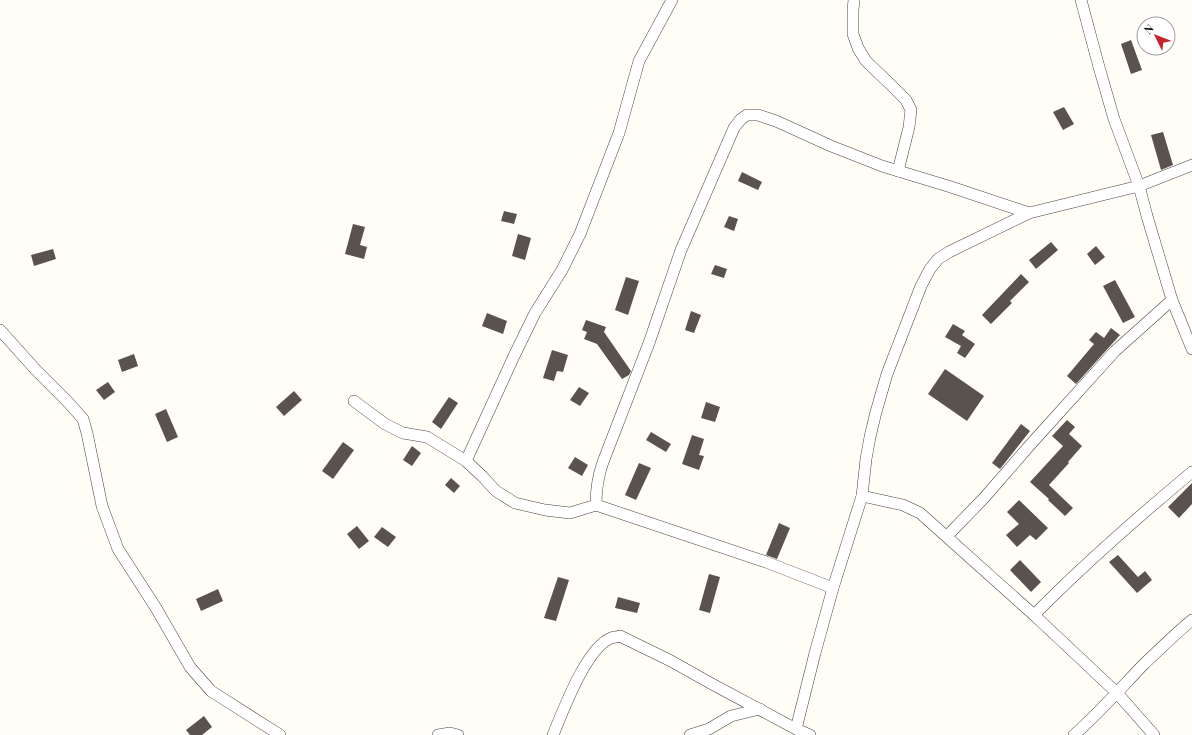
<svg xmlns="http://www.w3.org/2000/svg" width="1192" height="735" viewBox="0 0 1192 735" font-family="'Playfair Display',serif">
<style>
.building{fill:#5a524d}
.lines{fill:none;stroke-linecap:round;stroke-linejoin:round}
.street-casing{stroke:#444;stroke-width:12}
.street{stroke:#fff;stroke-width:11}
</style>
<rect width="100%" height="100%" fill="#fffdf5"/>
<g class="building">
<polygon points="1131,40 1142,70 1131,74 1121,44"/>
<polygon points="1064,107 1074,124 1063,130 1053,112"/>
<polygon points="1163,132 1173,165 1161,170 1151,135"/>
<polygon points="742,172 762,182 758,190 738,181"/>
<polygon points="504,211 517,214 514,224 501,221"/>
<polygon points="729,216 738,219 734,231 724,227"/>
<polygon points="353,224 365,227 360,245 367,247 364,259 345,254"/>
<polygon points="518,234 531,238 525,260 512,256"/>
<polygon points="1051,242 1058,250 1036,269 1029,260"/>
<polygon points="1096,246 1105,257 1095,265 1087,254"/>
<polygon points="53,249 56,259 34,266 31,255"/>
<polygon points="715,265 727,269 724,278 711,274"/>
<polygon points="1021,274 1029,282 1010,301 1012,303 991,324 982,315"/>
<polygon points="626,277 639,281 628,315 615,310"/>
<polygon points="1115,280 1135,317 1123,323 1103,286"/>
<polygon points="691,311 701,315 694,333 685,330"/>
<polygon points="487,313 507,321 503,334 482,326"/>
<polygon points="586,320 606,327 604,332 631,371 629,375 622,379 597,344 584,339 587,332 582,330"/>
<polygon points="953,324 965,331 962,335 975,344 965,358 957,353 961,346 945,337"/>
<polygon points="1111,328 1120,335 1076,384 1067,376 1094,344 1089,340 1096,332 1104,338"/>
<polygon points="552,350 568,355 563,372 557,371 554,381 543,378"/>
<polygon points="134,354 138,366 122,372 118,360"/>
<polygon points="945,369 984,396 967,421 928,394"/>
<polygon points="108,382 115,392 104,400 96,390"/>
<polygon points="579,387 589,393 580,406 570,400"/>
<polygon points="294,391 302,400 284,416 276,407"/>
<polygon points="449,397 458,403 441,429 432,422"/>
<polygon points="706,402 720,407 715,422 701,418"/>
<polygon points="166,409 178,437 167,442 155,414"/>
<polygon points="1067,420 1075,427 1069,434 1082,446 1068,462 1069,463 1049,485 1073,508 1065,516 1048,500 1049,499 1030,482 1063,446 1052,436"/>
<polygon points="1021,424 1030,431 1000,469 992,463"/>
<polygon points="651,432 671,444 666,452 646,440"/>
<polygon points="692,435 704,439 699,455 704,456 699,470 682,464"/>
<polygon points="343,442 354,450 333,479 322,471"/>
<polygon points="412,446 421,453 412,466 403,460"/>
<polygon points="575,457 588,465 582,476 568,468"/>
<polygon points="639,463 651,468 636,500 625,495"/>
<polygon points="451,478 460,486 454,493 445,485"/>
<polygon points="1192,483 1192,504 1179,518 1168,507"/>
<polygon points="1019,500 1048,528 1036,540 1030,535 1017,547 1006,535 1019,524 1007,512"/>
<polygon points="779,523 790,528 777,559 766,555"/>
<polygon points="357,526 369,541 359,549 347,534"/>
<polygon points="382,527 396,537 388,547 374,537"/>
<polygon points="1118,555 1138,577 1145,571 1152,580 1137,593 1109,562"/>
<polygon points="1020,560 1041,582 1031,592 1010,570"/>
<polygon points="709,574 720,577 710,613 699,610"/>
<polygon points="558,577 569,580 556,621 544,618"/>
<polygon points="218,589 223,601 201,611 196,599"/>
<polygon points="618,597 640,603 637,613 615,608"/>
<polygon points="204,716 212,727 202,735 190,735 186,730"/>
</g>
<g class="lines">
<defs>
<g id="street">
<polyline points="854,0 853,10 853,34 858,48 866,61 891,85 906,100 911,110 909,127 898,171"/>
<polyline points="1081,0 1099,67 1114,119 1139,186 1147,216 1172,300 1192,349"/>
<polyline points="0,330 35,369 67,401 83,419 87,433 102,506 118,549 156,608 190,667 211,691 280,735"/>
<path d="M 354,401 L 385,424 L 403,433 L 427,437 L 466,461 L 482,476 L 496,491 L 515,503 L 545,510 L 570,513 L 596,505 C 596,490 598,476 603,462 L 649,343 L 681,250 L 734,128 L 741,119 L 747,115 L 758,115 L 776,121 L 831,146 L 882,166 L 951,187 L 1029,213"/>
<polyline points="466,461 514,356 535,313 562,270 580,234 619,133 639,61 672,0"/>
<path d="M 862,496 L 903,505 L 920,513 L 1034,615 C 1084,564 1138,517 1192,472"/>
<polyline points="596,505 766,562 833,588"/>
<polyline points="947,536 984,498 1030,445 1115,351 1172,300"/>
<polyline points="1034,615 1117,693 1154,735"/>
<polyline points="796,729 815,653 833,588 862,496 866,459 870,437 876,412 887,374 921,286 930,269 938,259 949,252 1029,213 1139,186 1192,165"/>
<polyline points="438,735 450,733 458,735"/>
<path d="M 553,735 C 563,711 586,648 611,638 C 614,637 617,637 620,636 L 671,661 L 712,684 L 796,729 L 810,735"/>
<polyline points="690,735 709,729 731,716 760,709"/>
<path d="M 1074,735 C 1099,713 1121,688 1144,664 C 1160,649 1175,634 1192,620"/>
</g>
</defs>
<use href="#street" class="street-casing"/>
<use href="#street" class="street"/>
</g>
<g transform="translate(1156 36) rotate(313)"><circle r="19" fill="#ffffff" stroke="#a0a0a0"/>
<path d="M0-3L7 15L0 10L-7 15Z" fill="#c4262e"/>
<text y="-6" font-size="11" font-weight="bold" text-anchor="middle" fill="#111111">N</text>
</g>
</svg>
